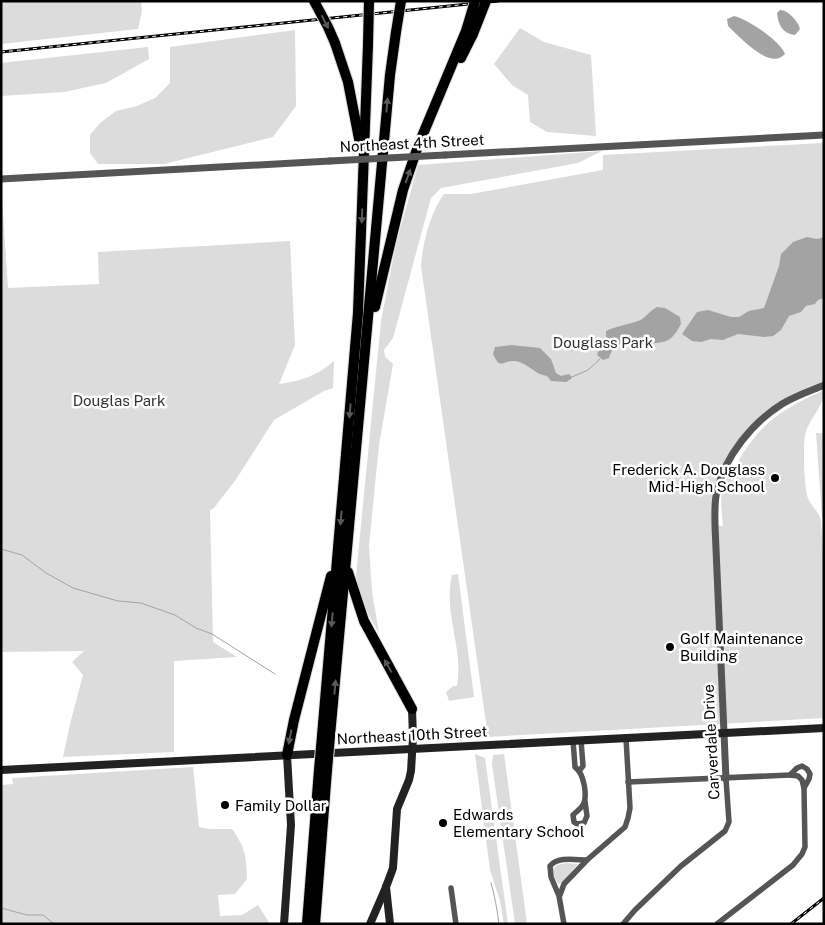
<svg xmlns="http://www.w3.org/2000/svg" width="825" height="925" viewBox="0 0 825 925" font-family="'Public Sans',sans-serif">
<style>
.green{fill:#dcdcdc}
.water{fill:#a3a3a3}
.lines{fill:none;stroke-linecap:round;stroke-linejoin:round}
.stream{stroke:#a3a3a3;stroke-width:1}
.motorway-casing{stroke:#dbdbdb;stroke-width:12}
.minor{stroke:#555;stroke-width:5.5}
.tertiary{stroke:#555;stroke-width:7}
.secondary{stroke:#222;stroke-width:8}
.motorway{stroke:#000;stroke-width:10}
.rail-casing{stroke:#000;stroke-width:3}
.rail{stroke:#fff;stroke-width:1;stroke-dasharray:4;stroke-linecap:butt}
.motorway-bridge-casing{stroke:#dbdbdb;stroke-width:12;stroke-linecap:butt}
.tertiary-bridge{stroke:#555;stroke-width:7}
.motorway-bridge{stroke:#000;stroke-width:10}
.oneway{fill:#595959}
.poi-dot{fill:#000;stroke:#fff;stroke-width:2}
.labels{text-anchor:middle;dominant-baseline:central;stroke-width:5;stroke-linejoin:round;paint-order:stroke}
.street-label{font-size:15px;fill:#000;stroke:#fff}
.park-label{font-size:15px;fill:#333;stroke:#fff}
.poi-label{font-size:15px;fill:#000;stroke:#fff;text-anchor:start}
</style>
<rect width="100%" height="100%" fill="#fff"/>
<g class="green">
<polygon points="1,1 141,1 142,11 138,29 1,44"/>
<polygon points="520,28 544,42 591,55 596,136 547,132 530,122 528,95 512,85 494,64"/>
<polygon points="295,30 296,106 273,137 164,164 98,164 90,153 90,135 100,123 116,111 137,106 155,98 170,83 170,47"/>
<polygon points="148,47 149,59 106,83 64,92 1,96 1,63"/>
<path d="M 824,143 L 824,381 C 779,399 753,417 728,460 C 724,466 719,473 716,480 C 711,494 712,511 713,526 L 723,526 C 722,515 720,501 722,491 C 725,478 733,471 739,460 C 762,421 783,409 824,390 C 824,408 808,419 805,436 C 803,447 804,488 808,498 C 811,507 820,512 821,521 L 824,569 L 824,718 L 488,737 L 421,266 C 423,242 430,213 444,194 L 471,194 L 603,170 L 603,155 Z"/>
<path d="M 602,151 L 578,163 L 441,188 L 431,198 L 393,338 L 384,350 L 385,357 L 393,364 L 379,445 L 369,545 L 372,592 L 379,633 C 367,613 360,599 356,576 L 381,321 L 396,244 L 418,165 Z"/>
<path d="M 1,185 L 8,288 L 99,284 L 98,252 L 290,241 L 295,345 L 279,384 C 302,381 316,376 334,361 L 333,388 L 324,391 L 274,420 L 237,478 L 214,508 L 210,510 L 213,642 L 237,657 L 174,661 L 174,752 L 63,757 L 70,724 L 83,675 L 72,662 L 84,651 L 1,652 Z"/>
<polygon points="816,433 824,433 824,517 822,517"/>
<path d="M 458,574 L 474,697 L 449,701 L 446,692 L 453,686 L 457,686 C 464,648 443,614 452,575 Z"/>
<polygon points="475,754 485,758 508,924 504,924 500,901 490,870"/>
<polygon points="504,754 527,924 515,924 492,764 493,755"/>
<path d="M 193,767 L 199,827 L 210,829 L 232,829 C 246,849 246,855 247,879 L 235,894 L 218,895 L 220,916 L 242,915 L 258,905 L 270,924 L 1,924 L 1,785 L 13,784 L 12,778 Z"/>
<polygon points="567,863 578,864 562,883 558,884 553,875 553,869 557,865"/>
</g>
<g class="water">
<path d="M 780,10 C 788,10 798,21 800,29 L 795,35 C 783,34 778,25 777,13 Z"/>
<path d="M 734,16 C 748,19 780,41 785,54 C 770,71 740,37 728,26 L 727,19 Z"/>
<polygon points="807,237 817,239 824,237 824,298 818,300 815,304 806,306 801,312 789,316 781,330 773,336 764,337 738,334 723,340 711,339 701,342 692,341 682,334 697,312 708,310 731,317 739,317 749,311 764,308 779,266 781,254 793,242"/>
<path d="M 657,307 L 665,308 L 680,317 L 681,324 C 674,337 669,343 654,343 L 648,347 L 645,347 L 640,342 C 624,343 614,341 609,358 L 603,360 L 597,355 L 598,352 L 606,342 L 606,331 C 616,326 627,325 638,321 C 645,319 650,310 657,307 Z"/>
<path d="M 511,345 L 540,348 L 551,359 L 556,373 L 561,376 L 569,374 L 572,377 L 571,379 L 566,382 L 551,381 L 547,376 C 535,375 527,362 515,361 C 501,360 501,371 493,354 L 495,347 Z"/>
</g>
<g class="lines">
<g class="stream">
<polyline points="572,377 588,370 600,359"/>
<polyline points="1,549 22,555 46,573 73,588 118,601 141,603 175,615 196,628 212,634 275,674"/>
<path d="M 491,883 C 495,897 497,909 499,924"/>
<polyline points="1,908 27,915 43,915 54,924"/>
</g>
<defs>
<g id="motorway">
<polyline points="335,43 348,82 360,144"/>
<polyline points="461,58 473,34"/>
<polyline points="375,307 403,190 418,146 466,31"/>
<polyline points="348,572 364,621 412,709"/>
<polyline points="322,736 358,313 368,45"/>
<polyline points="330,736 390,75 396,32"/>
<polyline points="287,755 294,720 331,576"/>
<polyline points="307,924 319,770"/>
<polyline points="315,924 327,770"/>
</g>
</defs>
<use href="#motorway" class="motorway-casing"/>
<g class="minor">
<polyline points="573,740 575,767 579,771 583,766 581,740"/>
<path d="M 579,771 C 584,779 587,794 584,803 C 582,808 577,811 573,815 L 574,822 L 577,824 L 584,823 L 587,816 L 585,801"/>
<polyline points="790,775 798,776 802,780 804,788"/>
<polyline points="628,782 790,775 797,768 802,766 807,769 810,774 809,779 804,788 805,847 802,854 793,865 717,924"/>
<polyline points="451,888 456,924"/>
<polyline points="560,895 564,884 587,860"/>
<path d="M 564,924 L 559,896 L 551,877 L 550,866 C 558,856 576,860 587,860 L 625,827 L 628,818 L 630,808 L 626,738"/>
<polyline points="623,924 635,910 681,866 725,831 729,822 726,779"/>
</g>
<g class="tertiary">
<polyline points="445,155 824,135"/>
<polyline points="1,179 330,161"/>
<path d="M 726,779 L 715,526 C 715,514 714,502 717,491 C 725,456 752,423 782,404 C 795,396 810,391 824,385"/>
</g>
<g class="secondary">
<polyline points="1,770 824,728"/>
<polyline points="386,887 390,924"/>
<polyline points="284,924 291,825 287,755"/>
<polyline points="370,924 386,887 393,868 397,809 409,780 411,771 413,737 412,709"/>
</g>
<use href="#motorway" class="motorway"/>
<defs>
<g id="rail">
<polyline points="1,52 498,1"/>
<polyline points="791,924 824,898"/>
</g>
</defs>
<use href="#rail" class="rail-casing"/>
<use href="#rail" class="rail"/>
<defs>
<g id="motorway-bridge">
<polyline points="314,1 328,27 335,43"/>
<polyline points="466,31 475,1"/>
<polyline points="396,32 401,1"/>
<polyline points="473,34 486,1"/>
<polyline points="368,45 369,1"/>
<polyline points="319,770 322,736"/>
<polyline points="327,770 330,736"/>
</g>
</defs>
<use href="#motorway-bridge" class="motorway-bridge-casing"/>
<polyline class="tertiary-bridge" points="330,161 445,155"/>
<use href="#motorway-bridge" class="motorway-bridge"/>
</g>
<defs><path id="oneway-solid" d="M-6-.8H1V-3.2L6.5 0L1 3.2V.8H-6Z" transform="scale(1.25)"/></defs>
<g class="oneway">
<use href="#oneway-solid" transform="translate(325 22) rotate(63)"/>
<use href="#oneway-solid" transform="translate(387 105) rotate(-85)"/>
<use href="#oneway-solid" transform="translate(408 176) rotate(-71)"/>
<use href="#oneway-solid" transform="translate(362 216) rotate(92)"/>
<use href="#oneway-solid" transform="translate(350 411) rotate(95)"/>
<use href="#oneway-solid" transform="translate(341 518) rotate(95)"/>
<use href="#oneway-solid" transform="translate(332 620) rotate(95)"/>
<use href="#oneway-solid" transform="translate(388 666) rotate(-119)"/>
<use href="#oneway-solid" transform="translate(335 687) rotate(-85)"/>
<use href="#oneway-solid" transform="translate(290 737) rotate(101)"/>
</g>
<g class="poi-dot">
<circle cx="775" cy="478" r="5"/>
<circle cx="670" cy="647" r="5"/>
<circle cx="225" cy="805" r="5"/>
<circle cx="443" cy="823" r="5"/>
</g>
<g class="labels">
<g class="street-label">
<text transform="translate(412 143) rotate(-3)">Northeast 4th Street</text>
<text transform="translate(412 735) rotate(-3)">Northeast 10th Street</text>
<text transform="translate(711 742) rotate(-93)">Carverdale Drive</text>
</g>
<g class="park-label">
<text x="603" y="342">Douglass Park</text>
<text x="119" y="400">Douglas Park</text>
</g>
<g class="poi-label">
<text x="765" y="469" text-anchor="end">Frederick A. Douglass<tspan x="765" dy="17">Mid-High School</tspan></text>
<text x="680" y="638">Golf Maintenance<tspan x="680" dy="17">Building</tspan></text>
<text x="235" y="805">Family Dollar</text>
<text x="453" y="814">Edwards<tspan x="453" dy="17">Elementary School</tspan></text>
</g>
</g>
<rect width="825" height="925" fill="none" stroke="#000000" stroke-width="5"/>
</svg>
